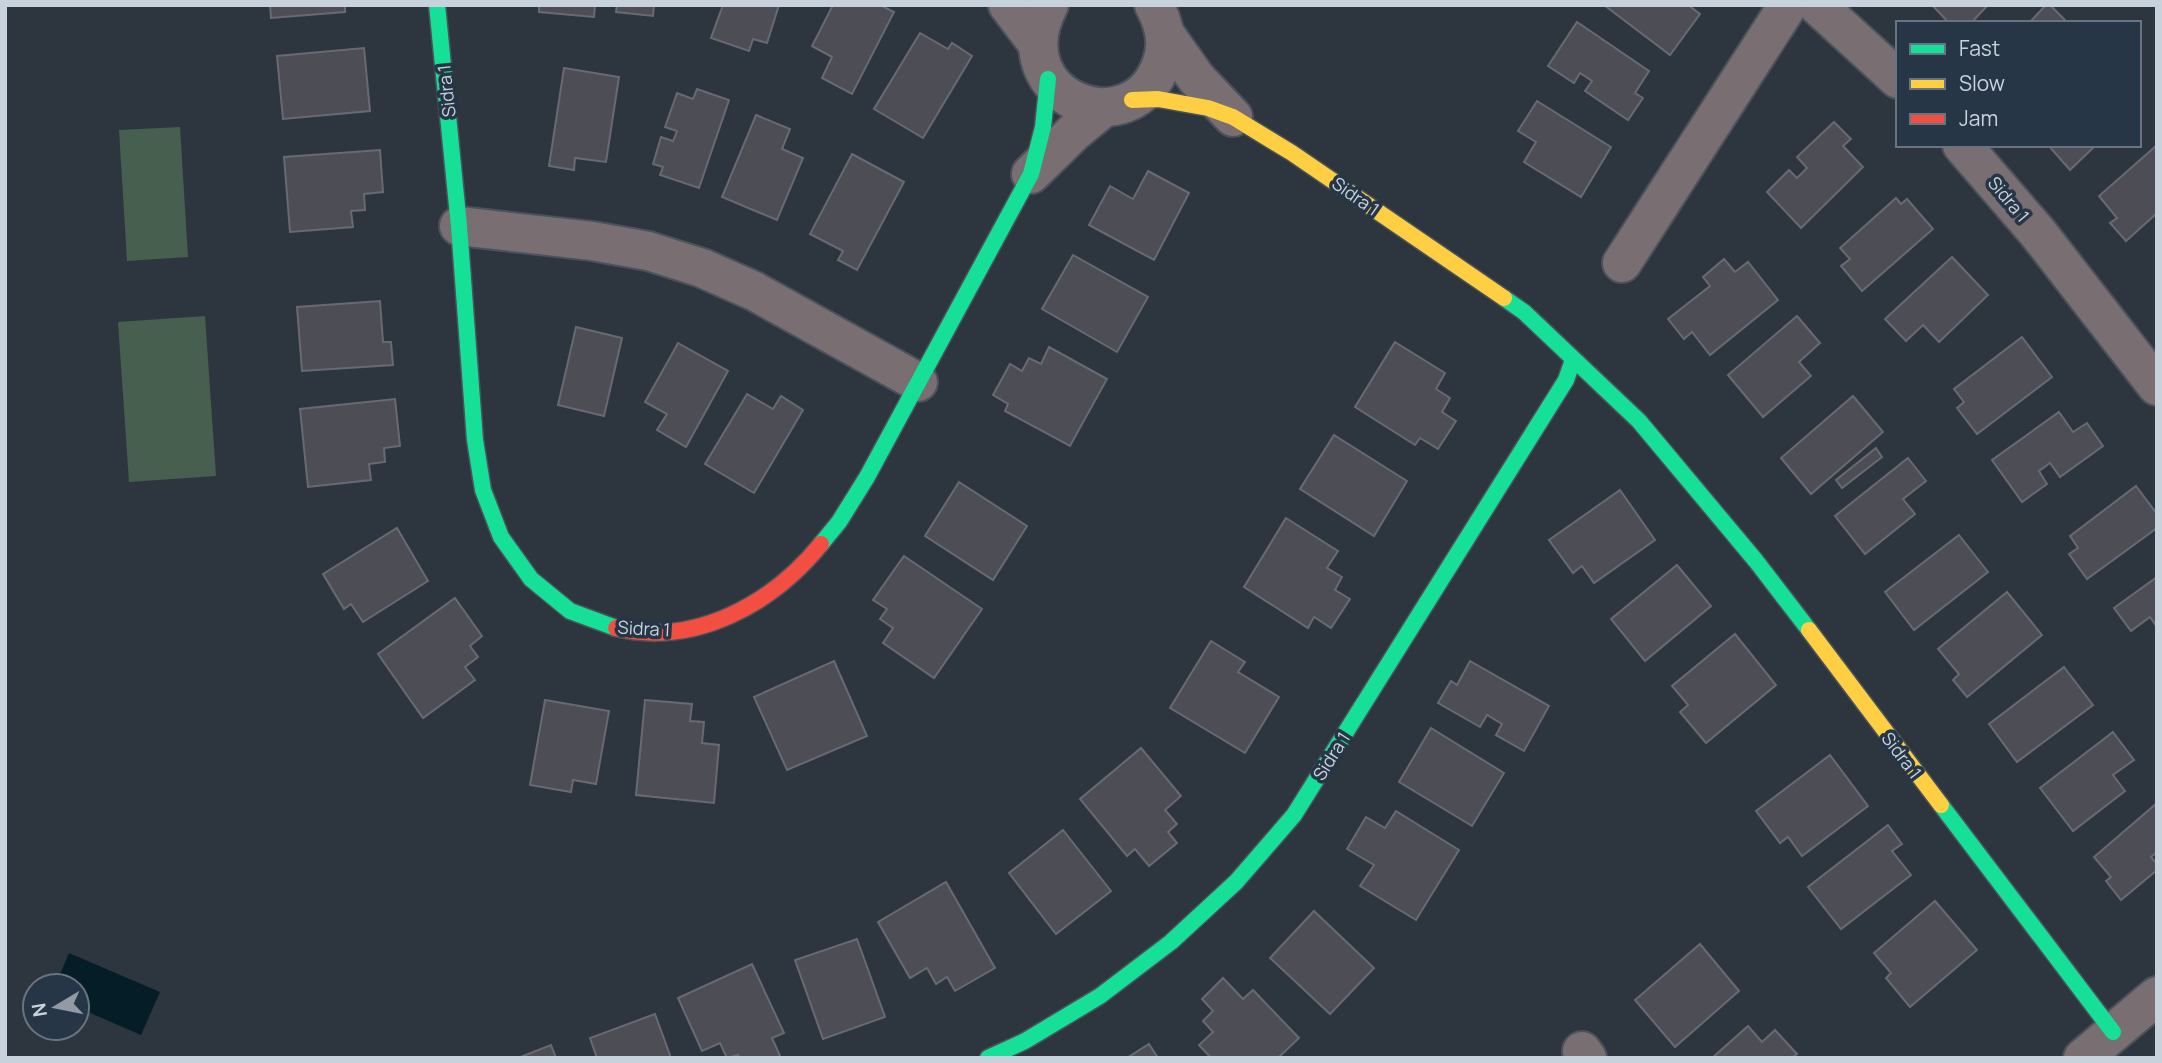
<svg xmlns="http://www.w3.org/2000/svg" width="2162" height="1063" viewBox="0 0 2162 1063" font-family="Manrope,sans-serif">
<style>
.park{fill:#465f4f}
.water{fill:#051d27}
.building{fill:#4d4e55;stroke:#696971;stroke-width:2}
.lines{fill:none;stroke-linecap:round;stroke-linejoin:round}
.street-casing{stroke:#4b525a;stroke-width:42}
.fast-casing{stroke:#4b525a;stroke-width:19}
.slow-casing{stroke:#4b525a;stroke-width:19}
.jam-casing{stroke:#4b525a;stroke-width:19}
.street{stroke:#796e72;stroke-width:38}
.fast{stroke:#16e098;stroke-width:16}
.slow{stroke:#ffcf43;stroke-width:16}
.jam{stroke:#f24e42;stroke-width:16}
.labels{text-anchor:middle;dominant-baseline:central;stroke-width:7;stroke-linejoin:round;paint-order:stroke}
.street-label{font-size:18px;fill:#c8d2dc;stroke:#263646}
</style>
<rect width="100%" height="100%" fill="#2d363f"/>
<g class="park">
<polygon points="180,127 188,257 127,261 119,130"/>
<polygon points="205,316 216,476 129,482 118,322"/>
</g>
<polygon class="water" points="69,953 160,992 141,1035 81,1009 77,1018 77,986 55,986"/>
<g class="building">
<polygon points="270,5 345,5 345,12 271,18"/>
<polygon points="539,5 595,5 594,17 539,12"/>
<polygon points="617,5 654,5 653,16 616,12"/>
<polygon points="723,5 779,5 767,43 753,39 749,51 711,38"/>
<polygon points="833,5 880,5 894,12 852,94 822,78 832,57 812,46"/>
<polygon points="1604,5 1688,5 1700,14 1670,55"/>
<polygon points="1932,5 1988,5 1971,23 1949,23"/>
<polygon points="2046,5 2050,5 2068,23 2029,23"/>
<polygon points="1577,22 1649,71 1635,93 1643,98 1628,120 1585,91 1592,81 1580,73 1574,83 1548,66"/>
<polygon points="920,33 948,49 952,43 972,56 923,138 874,109"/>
<polygon points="364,48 370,111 283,119 277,56"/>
<polygon points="564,68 619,77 606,162 575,158 574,170 549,166"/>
<polygon points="697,89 729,100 699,188 660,175 663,167 653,164 661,137 673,141 677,131 665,127 677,93 693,99"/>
<polygon points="1537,101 1611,147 1581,197 1524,162 1536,142 1518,131"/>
<polygon points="756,115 790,129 782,149 803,158 777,220 722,197"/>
<polygon points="1834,122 1851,139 1843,146 1863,167 1801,228 1767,192 1789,170 1797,178 1807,168 1797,157"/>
<polygon points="2048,145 2096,145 2070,170"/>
<polygon points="2157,145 2157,213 2126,241 2110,223 2117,218 2099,196"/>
<polygon points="380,150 383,192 364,194 365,210 351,211 353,227 290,232 284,157"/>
<polygon points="852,154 904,182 857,270 838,260 843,251 810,234"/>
<polygon points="1148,171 1189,193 1154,260 1089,225 1110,186 1133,199"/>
<polygon points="1896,198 1901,204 1907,199 1933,229 1862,291 1841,266 1850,259 1840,248"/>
<polygon points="1073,255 1148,297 1117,352 1042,309"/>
<polygon points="1952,257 1988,295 1939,342 1923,325 1906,341 1885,319"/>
<polygon points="1724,259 1735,272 1748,262 1778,300 1710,355 1692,332 1684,339 1668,319 1710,286 1703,277"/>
<polygon points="380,301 383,342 391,342 393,365 302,371 297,307"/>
<polygon points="1797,316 1820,343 1799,362 1811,376 1763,417 1728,375"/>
<polygon points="576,327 622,338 604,416 558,405"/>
<polygon points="2022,337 2052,377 1977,434 1957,408 1964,402 1954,389"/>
<polygon points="1395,342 1445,373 1436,389 1450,398 1442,412 1456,421 1438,449 1420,438 1415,445 1355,407"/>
<polygon points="678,343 728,371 686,447 657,430 667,414 645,402"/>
<polygon points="1049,347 1107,379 1070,446 1005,411 1008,404 993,395 1010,364 1022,371 1029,358 1041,364"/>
<polygon points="747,394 773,409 781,396 803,410 754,493 705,464"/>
<polygon points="1853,396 1883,432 1811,494 1781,458"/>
<polygon points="395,399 400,446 384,448 385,462 369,464 371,480 308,487 300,409"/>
<polygon points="2059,412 2073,432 2087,423 2103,446 2060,477 2050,463 2039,471 2047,484 2022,502 1992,460"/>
<polygon points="1334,435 1407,481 1374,536 1300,489"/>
<polygon points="1876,448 1882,457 1842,488 1836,480"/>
<polygon points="1908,458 1926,481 1903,499 1915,514 1865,554 1835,516"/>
<polygon points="959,482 1027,526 993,580 925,536"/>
<polygon points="2136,486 2157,514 2157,528 2087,579 2069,554 2078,548 2070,536"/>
<polygon points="1620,490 1655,540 1594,583 1582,566 1573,573 1549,540"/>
<polygon points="1286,518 1338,551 1327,568 1342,577 1335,590 1350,599 1331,628 1314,617 1308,628 1244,587"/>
<polygon points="397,528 428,581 363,622 351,604 344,609 323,574"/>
<polygon points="1959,535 1988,572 1914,630 1885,592"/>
<polygon points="904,556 982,609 934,678 883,643 893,628 880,619 887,609 873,600"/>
<polygon points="1677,565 1711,606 1645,661 1611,619"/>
<polygon points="2157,577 2157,627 2150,617 2131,631 2114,608"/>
<polygon points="2007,592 2042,635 1967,697 1953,680 1959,674 1938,649"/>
<polygon points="455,598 482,636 470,646 478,657 465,667 475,680 423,718 378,654"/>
<polygon points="1735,634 1776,685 1706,743 1680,712 1688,705 1672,686"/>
<polygon points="1211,641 1245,662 1238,672 1279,697 1245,753 1170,708"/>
<polygon points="834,661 867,736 787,770 754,697"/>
<polygon points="1470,661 1549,706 1524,751 1496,735 1502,724 1487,715 1480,727 1438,703 1451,681 1457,685"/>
<polygon points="2064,667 2093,705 2017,762 1989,724"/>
<polygon points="545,700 609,711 596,784 573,780 571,792 530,785"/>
<polygon points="645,700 692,704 690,721 704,722 702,743 719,745 714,803 636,795"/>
<polygon points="1431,728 1504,773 1472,826 1399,782"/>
<polygon points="2113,732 2134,760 2113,775 2125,791 2073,831 2040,788"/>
<polygon points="1141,748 1181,796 1165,810 1177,824 1168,832 1177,843 1149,866 1135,849 1127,856 1080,799"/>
<polygon points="1830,755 1868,806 1802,856 1788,837 1780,843 1756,811"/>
<polygon points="2157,803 2157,852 2151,857 2157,864 2157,870 2121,900 2106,881 2111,877 2094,857"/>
<polygon points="1396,811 1459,850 1416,920 1360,886 1374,865 1347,849 1366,817 1385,828"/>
<polygon points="1888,825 1902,844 1892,851 1911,875 1841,929 1808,887"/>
<polygon points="1063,830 1111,891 1056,934 1009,873"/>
<polygon points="946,882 995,968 955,991 947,977 936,984 927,968 910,978 878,922"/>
<polygon points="1935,901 1977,950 1910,1007 1886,978 1891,973 1874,953"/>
<polygon points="1314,911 1374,968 1330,1014 1270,958"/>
<polygon points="857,939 885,1017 823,1039 795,960"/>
<polygon points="1700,944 1739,991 1675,1047 1635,1000"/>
<polygon points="752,964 784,1033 772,1038 781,1058 740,1058 738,1055 727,1058 720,1043 702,1051 678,998"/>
<polygon points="1223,978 1243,999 1253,990 1299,1038 1278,1058 1211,1058 1199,1045 1213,1032 1203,1021 1213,1011 1202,999"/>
<polygon points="655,1014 671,1058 597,1058 590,1038"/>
<polygon points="1748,1026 1762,1042 1775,1030 1797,1054 1792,1058 1712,1058"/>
<polygon points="1149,1044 1158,1058 1127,1058"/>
<polygon points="551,1045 556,1058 518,1058"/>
</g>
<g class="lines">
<defs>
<g id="street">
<polyline points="1008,5 1037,43"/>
<path d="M 1049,5 C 1000,99 1134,149 1162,62 C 1169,42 1164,23 1154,5"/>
<polyline points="1817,5 1898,79"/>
<polyline points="1165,34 1196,78 1233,117"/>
<polyline points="1962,145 2038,233 2157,386"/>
<polyline points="1031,174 1074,132 1103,108"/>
<polyline points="459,226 592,241 648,251 702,268 754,291 918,382"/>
<polyline points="1622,263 1788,5"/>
<polyline points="1582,1051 1587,1058"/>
<polyline points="2083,1058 2157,996"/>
</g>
<g id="fast">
<polyline points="437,5 459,226 475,440 483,490 501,537 531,579 570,611 616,628"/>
<polyline points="1504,298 1524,312 1639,421 1756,561 1809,630"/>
<polyline points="821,544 839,522 867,477 1031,174 1043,127 1048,79"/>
<polyline points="1941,805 2113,1032"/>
<polyline points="988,1058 1025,1041 1100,996 1171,942 1236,882 1294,815 1566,380 1573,360"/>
</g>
<g id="slow">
<polyline points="1132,100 1158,99 1208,108 1233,117 1292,153 1504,298"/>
<polyline points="1809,630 1941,805"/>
</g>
<path id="jam" d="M 616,628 C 695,647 772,604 821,544"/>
</defs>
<use href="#street" class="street-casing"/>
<use href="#fast" class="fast-casing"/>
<use href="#slow" class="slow-casing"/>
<use href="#jam" class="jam-casing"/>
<use href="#street" class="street"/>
<use href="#fast" class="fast"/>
<use href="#slow" class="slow"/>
<use href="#jam" class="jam"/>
</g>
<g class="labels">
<g class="street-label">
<text transform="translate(446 91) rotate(-96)">Sidra 1</text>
<text transform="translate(1356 196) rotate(35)">Sidra 1</text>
<text transform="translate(2009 199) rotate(50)">Sidra 1</text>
<text transform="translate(644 628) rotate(3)">Sidra 1</text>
<text transform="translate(1902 755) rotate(53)">Sidra 1</text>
<text transform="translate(1331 756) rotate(-58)">Sidra 1</text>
</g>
</g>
<rect width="2162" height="1063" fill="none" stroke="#c8d2dc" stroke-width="14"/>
<rect x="1896" y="21" width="245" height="126" fill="#263646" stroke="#677482" stroke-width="2"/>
<rect x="1910" y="44" width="35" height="10" fill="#16e098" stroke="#677482" stroke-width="2"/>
<text x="1959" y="56" font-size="21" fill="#c8d2dc">Fast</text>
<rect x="1910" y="79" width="35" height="10" fill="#ffcf43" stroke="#677482" stroke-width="2"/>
<text x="1959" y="91" font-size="21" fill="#c8d2dc">Slow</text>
<rect x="1910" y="114" width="35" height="10" fill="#f24e42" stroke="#677482" stroke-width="2"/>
<text x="1959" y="126" font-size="21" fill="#c8d2dc">Jam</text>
<g transform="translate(56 1007) rotate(260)"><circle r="33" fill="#263646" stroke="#677482" stroke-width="2"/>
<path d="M0-5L12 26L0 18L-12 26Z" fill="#929ba5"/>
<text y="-10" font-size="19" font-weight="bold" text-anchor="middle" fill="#c8d2dc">N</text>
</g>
</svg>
